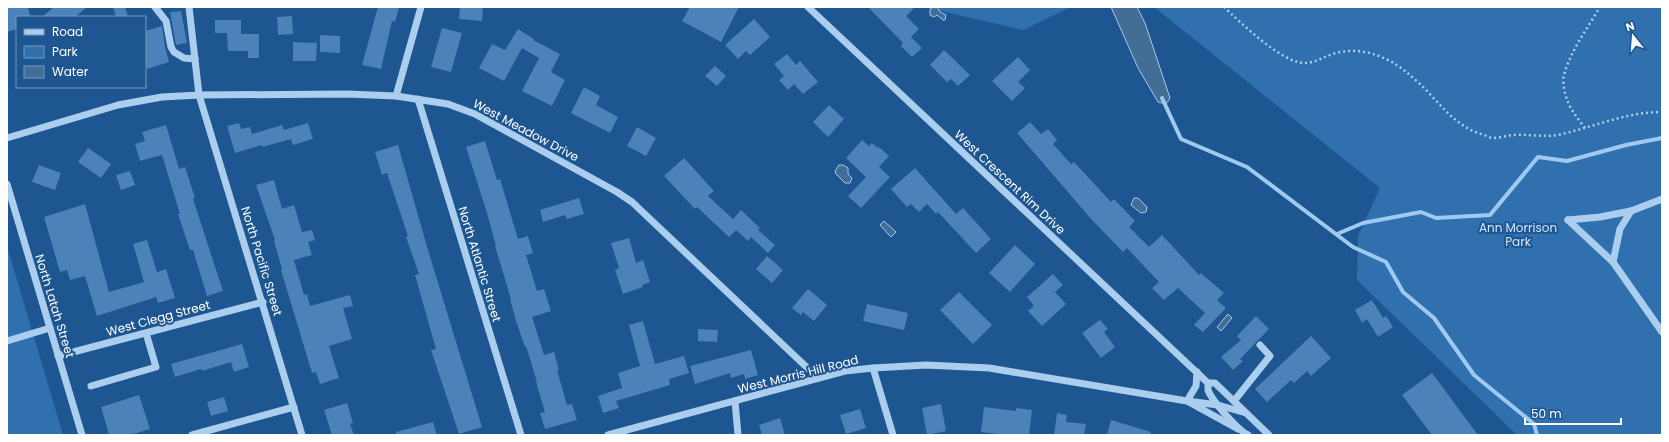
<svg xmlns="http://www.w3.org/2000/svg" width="1669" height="442" viewBox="0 0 1669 442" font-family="Poppins,sans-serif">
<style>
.green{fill:#3070ae}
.water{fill:#446d96;stroke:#9fc9f0}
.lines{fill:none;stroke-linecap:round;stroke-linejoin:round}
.stream{stroke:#9fc9f0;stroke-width:4}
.building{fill:#4a82b9}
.path{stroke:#acceee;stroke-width:2.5;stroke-dasharray:2 3;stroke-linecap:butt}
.minor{stroke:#acceee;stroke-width:7}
.labels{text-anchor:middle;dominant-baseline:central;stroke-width:4;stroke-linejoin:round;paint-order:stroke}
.street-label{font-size:12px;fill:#fff;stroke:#1d5690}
.park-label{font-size:12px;fill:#d2e6fa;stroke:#1d5690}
</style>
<rect width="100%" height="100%" fill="#1d5690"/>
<g class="green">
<polygon points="923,7 1071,7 1023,30"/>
<polygon points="1154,7 1662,7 1662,435 1517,435 1357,280 1358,236 1380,188"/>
<polygon points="7,246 63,435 7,435"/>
</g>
<g class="water">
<polygon points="937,7 940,12 946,15 945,20 943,20 937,15 934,17 930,15 930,10 931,8"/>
<polygon points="1111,7 1137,7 1145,23 1170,98 1166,104 1158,102 1138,68"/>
<polygon points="839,165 843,165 848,168 848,174 852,178 850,183 845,183 836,174 835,171"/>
<polygon points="1134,198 1138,198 1147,207 1146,212 1141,213 1131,205"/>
<polygon points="884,221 896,232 891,237 880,225"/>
<polygon points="1228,314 1232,318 1221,331 1217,327"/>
</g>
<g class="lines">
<g class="stream">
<polyline points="1162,98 1181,139 1247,167 1353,247 1386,262 1403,292 1434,318 1474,375 1534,424 1537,435"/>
<polyline points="1337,234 1363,223 1421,212 1436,218 1490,215 1538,157 1567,161 1626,145 1662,138"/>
</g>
</g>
<g class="building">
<polygon points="7,7 28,7 30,17 17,17 17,29 7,32"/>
<polygon points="54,7 87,7 75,17 42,17"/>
<polygon points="113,7 125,7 128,17 116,17"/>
<polygon points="378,7 399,7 395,22 392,21 381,69 362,65"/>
<polygon points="460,7 483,7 482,21 459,19"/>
<polygon points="690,7 739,7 721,42 682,21"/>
<polygon points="868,7 915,7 906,16 919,29 911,37 922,48 912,57 901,46 903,43"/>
<polygon points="181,11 187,43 176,45 170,12"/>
<polygon points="292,16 293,34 278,35 277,17"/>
<polygon points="754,19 770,37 750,55 746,51 738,59 725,45"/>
<polygon points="215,20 241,20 241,34 259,34 259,58 248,58 248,51 228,51 227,33 215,33"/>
<polygon points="162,26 165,47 169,62 147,69 145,62 145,31"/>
<polygon points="442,28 462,33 451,72 431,67"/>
<polygon points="518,29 534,39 533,40 560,54 551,72 565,80 552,106 522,91 539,58 522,48 504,81 479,68 492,44 505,50"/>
<polygon points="320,35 340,36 340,53 320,52"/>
<polygon points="293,42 317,43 316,61 293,61"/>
<polygon points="944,50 970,75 958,86 951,79 947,82 930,65"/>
<polygon points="787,54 796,65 800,61 818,82 803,94 794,84 788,90 779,80 784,76 774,64"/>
<polygon points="1018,57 1030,70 1018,82 1025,88 1012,101 992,81"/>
<polygon points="715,66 726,76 717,86 705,76"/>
<polygon points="584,87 600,96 596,105 618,117 610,133 571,113"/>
<polygon points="829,105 844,119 828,137 813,122"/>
<polygon points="1030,122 1041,134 1048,129 1057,140 1053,144 1071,164 1074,162 1111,202 1114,199 1135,221 1129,227 1149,247 1162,235 1199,275 1201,273 1224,293 1217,300 1226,308 1203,332 1194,325 1205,313 1178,288 1164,300 1152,288 1159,282 1127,248 1123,252 1092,220 1017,133"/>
<polygon points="239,123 241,129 250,127 252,134 282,125 284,130 308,123 313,139 293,145 291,139 263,147 262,145 235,153 227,126"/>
<polygon points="166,125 179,169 185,167 195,198 193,199 223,291 207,296 193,250 190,250 178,214 180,214 162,155 140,161 135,144 145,141 142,132"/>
<polygon points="637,127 656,138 646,156 627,146"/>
<polygon points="862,140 869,146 872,143 878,148 879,147 889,156 879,167 890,177 861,208 848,196 866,177 846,158"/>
<polygon points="485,141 497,180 500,179 518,239 528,236 533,253 526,255 537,291 544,289 551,311 532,317 544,355 554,352 559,370 557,370 567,405 572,404 577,420 545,429 540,413 545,412 536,382 537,382 526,346 525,347 516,321 510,299 511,299 495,246 496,246 487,213 466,147"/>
<polygon points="398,145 428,250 482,427 459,434 431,350 436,349 415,275 419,274 406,237 408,236 387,173 382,175 375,152"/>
<polygon points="88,148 111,164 101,178 78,162"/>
<polygon points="684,158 714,191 708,196 733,219 741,210 760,228 758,230 775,245 768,253 751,237 748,241 736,230 729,237 697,207 695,209 664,176"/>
<polygon points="39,165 61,173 55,190 32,182"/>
<polygon points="915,168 956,214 963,208 991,239 976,253 938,212 936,214 927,204 919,212 911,204 907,207 891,189"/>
<polygon points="130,171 135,185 121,190 116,175"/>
<polygon points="274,180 282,209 294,205 302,232 312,230 315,240 308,242 312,255 294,260 304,295 307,294 310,306 350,295 353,306 343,308 352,339 329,346 339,378 320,384 316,372 312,373 281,270 282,269 274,241 275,240 256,185"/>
<polygon points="579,198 584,214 567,219 565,215 543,222 540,210"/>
<polygon points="85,204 109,292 144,282 133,244 147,240 157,272 166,269 175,298 158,303 156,297 97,316 85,276 70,280 67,270 60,272 44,217"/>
<polygon points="629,238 636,263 643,260 650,282 642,285 643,287 623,294 615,270 619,268 611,243"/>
<polygon points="1015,245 1035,264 1010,292 989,273"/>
<polygon points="767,256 783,270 772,283 756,269"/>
<polygon points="1053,274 1063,285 1055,292 1066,304 1042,326 1028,311 1034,306 1027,297"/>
<polygon points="808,289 827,305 814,321 803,312 801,315 792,308"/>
<polygon points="959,292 992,325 973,344 940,310"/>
<polygon points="1372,300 1383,318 1386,316 1393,327 1378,337 1367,319 1362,323 1355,310"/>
<polygon points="867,304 908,313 904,330 863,321"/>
<polygon points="1256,316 1269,329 1240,359 1243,361 1233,370 1221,357 1241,340 1237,336"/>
<polygon points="1100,320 1108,329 1104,332 1115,347 1101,358 1082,333"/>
<polygon points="643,321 655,364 684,356 689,373 669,379 670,385 616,401 619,408 603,413 598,396 622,388 618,373 640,366 629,325"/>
<polygon points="698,329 718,330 717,342 698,341"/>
<polygon points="1311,336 1331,358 1311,376 1307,371 1294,383 1291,380 1267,402 1255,389"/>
<polygon points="242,344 249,367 234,372 231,362 202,371 201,369 175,377 171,364"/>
<polygon points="751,350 758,375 745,379 744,374 731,378 730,373 695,384 690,366"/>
<polygon points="1432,373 1478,435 1432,435 1402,395"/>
<polygon points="139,395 150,429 130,435 109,435 101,407"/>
<polygon points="224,397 228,411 211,416 207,402"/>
<polygon points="347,403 353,423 350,424 354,435 332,435 324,410"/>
<polygon points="941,404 946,431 927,435 922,408"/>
<polygon points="984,407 1016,411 1016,408 1032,410 1029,435 1005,435 981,432"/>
<polygon points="860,409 866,428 846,434 840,415"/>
<polygon points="1057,413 1067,415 1066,422 1086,424 1084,435 1054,435"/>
<polygon points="780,418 785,435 762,435 759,425"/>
<polygon points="1111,420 1151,432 1150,435 1107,435"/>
<polygon points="433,422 437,435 397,435 396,432"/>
</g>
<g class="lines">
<g class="path">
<path d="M 1224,7 C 1240,22 1283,64 1305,63 C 1315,63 1323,57 1333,54 C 1351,48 1369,51 1386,59 C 1399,65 1409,74 1420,84 C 1440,103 1455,127 1484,135 C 1487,136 1490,138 1493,138 C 1500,138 1507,135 1514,135 C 1530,134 1546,138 1562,134 C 1596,126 1627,112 1662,112"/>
<path d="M 1585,128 C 1579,120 1572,112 1568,102 C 1565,95 1562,83 1564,75 C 1570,52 1588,27 1600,7"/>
</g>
<g class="minor">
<polyline points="155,7 166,21 171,47 174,52 184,58 195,59"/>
<polyline points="189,7 199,95 302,435"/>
<polyline points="808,7 1208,383"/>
<polyline points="396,96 421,7"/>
<polyline points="418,99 521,435"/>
<polyline points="7,138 118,105 162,97 199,95 347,94 396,96 448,104 475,114 617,192 632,202 818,378"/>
<polyline points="7,184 82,435"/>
<polyline points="1568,220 1613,262 1662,332"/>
<polyline points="1568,220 1600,217 1631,211 1662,199"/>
<polyline points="1613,262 1620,229 1631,211"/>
<polyline points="7,341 50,328"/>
<polyline points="58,356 263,302"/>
<polyline points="873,368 893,435"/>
<polyline points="91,386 156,367 146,333"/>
<polyline points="735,401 738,435"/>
<polyline points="1234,401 1270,356 1260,345"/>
<polyline points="1238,429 1187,401 1218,405 1246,413"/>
<polyline points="192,435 294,407"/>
<polyline points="608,435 845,371 873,368 926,365 989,368 1187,401 1196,386 1197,372"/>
<path d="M 1248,435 C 1238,430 1212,401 1208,390 C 1208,389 1208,385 1208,383 L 1215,383 L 1269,435"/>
</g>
</g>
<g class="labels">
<g class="street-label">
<text transform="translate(526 130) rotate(28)">West Meadow Drive</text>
<text transform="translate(1010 182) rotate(43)">West Crescent Rim Drive</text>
<text transform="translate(262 261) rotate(73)">North Pacific Street</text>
<text transform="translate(480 264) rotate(73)">North Atlantic Street</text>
<text transform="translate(55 306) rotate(73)">North Latah Street</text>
<text transform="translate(158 318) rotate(-15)">West Clegg Street</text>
<text transform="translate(798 374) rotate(-14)">West Morris Hill Road</text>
</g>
<g class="park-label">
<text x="1518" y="227">Ann Morrison<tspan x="1518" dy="14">Park</tspan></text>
</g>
</g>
<rect width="1669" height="442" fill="none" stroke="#ffffff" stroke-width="16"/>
<rect x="16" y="16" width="130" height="72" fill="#1d5690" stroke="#779abc"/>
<rect x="24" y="29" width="20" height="6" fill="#acceee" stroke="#779abc"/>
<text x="52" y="36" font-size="12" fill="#ffffff">Road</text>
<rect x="24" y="46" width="20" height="12" fill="#3070ae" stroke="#779abc"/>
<text x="52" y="56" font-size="12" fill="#ffffff">Park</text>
<rect x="24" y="66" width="20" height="12" fill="#446d96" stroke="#779abc"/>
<text x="52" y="76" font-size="12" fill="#ffffff">Water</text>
<g transform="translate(1633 36) rotate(343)" stroke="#1d5690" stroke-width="3" paint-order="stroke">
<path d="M0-3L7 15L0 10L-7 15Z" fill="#ffffff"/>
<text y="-6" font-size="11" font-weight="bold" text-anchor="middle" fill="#ffffff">N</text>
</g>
<path d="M1525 418v6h96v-6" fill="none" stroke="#ffffff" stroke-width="2"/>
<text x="1531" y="418" font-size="12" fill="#ffffff" stroke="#1d5690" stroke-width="3" paint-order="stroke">50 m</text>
</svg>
